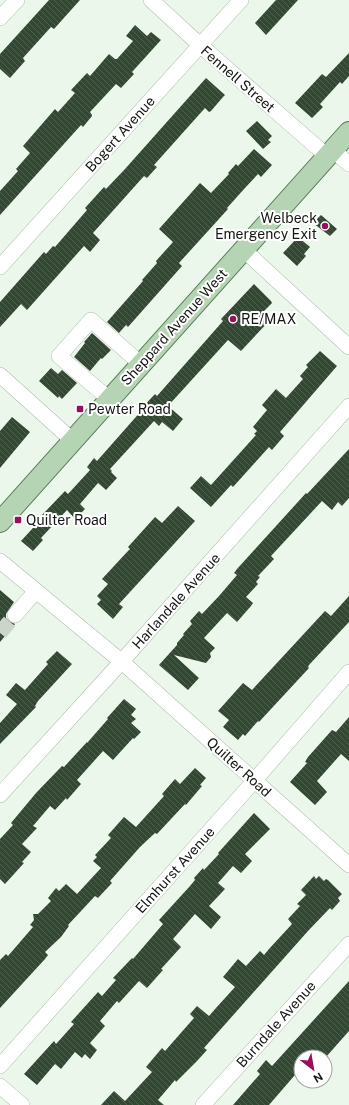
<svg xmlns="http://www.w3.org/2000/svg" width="349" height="1105" viewBox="0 0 349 1105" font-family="'Public Sans',sans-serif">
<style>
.building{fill:url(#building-back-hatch)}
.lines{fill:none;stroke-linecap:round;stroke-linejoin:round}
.minor-tunnel{stroke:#cbd5cb;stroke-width:15;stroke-dasharray:15 8;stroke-linecap:butt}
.minor-casing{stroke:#b0bab0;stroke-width:16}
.major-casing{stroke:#5b7f5b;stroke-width:22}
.minor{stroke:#fff;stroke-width:15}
.major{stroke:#b4d4b4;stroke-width:20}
.poi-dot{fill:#9b0d5d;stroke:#fff;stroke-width:1.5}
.labels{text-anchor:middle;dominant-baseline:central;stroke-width:4;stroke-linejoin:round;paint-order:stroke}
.street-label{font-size:14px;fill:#131713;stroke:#fff}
.poi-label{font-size:14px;fill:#131713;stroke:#fff;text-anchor:start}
</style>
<defs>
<pattern id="building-back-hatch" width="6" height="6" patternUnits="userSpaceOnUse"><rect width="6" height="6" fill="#334833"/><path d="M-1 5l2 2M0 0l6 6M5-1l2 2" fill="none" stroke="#4e5f4e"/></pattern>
</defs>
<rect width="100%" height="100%" fill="#ecf7ec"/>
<g class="building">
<polygon points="49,0 80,0 54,29 51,27 23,58 25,61 10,78 0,69 0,54"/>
<polygon points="276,0 298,0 266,35 255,23"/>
<polygon points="135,25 147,36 151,32 161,40 132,72 134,74 121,88 116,84 90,112 92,115 92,116 83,127 81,125 0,215 0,191 18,171 16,169 30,153 23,146 55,109 58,112 75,93 71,90 87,73 90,76 109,54 115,59 117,59 133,41 126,36"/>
<polygon points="349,53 349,76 342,84 340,82 320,104 323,107 312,118 295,103 322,74 326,77"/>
<polygon points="206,78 225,95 223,97 211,111 209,112 205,108 154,165 157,167 147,178 144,176 93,233 100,240 90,252 84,246 27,310 21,304 0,327 0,302 44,252 46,254 53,246 55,247 87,210 85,208 104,187 106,189 125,169"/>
<polygon points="257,121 272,136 268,140 271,142 263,149 246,131"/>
<polygon points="254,149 272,165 261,177 258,174 245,188 227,208 228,209 179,263 182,266 128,327 126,325 119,333 107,322 143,281 142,280 157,263 156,261 173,242 159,229 200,183 211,193 229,174 228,173 236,164 238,166"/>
<polygon points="321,215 337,229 330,236 313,223"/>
<polygon points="298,237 310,247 304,254 306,256 297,266 283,253"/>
<polygon points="254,284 271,301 272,303 262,313 270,320 241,351 228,340 168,406 183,419 173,431 162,422 159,426 154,421 110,469 112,471 111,472 117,478 106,490 98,483 80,504 85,509 75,519 67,510 41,538 43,540 33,551 21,541 43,517 42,515 65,491 68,494 90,470 87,467 94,458 97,461 142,410 141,409 155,394 157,396 223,321 221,319"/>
<polygon points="92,333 111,350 102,359 101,358 90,371 74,357 85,343 84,342"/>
<polygon points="320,351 337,366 280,432 284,436 272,450 269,447 233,487 231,485 211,507 190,488 201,476 211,485 256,435 254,434 257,431 253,427 267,410 262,405 276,389 286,398 303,379 300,376 308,367 306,365"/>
<polygon points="51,368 58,374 62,370 77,383 62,399 59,396 58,398 39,381"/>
<polygon points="12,417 30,432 0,468 0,431"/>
<polygon points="349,449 349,498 342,506 338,502 332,510 322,501 271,556 274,559 258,576 260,577 256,582 258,584 246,597 253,603 251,606 237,622 227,613 204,638 215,648 210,653 211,657 206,663 174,655 199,678 188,690 159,665 177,645 177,643 184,635 183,634 192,624 190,621 199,611 202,614 219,596 237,575 234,573 237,569 306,493 307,494"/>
<polygon points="178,506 195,521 119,604 123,607 113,619 97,604 101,600 97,596 108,584 102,579 127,552 130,549 128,547 155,517 162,523"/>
<polygon points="0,590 14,602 6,614 6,618 9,621 15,624 0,642"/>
<polygon points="349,596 349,622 309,665 308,667 309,668 259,722 258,721 245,736 243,734 238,740 223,727 229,720 218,711 243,683 252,690 325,611 331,616"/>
<polygon points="57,651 72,664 38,701 35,706 36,707 0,744 0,723 17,704 6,695 16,683 25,690 48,664 46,662"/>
<polygon points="124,699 136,709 131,715 136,719 131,723 141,732 134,739 133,738 113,760 103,751 77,780 81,784 67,800 66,798 55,810 50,806 33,826 37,828 22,844 31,852 22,862 24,863 5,884 0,879 0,839 13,825 11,823 36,793 62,766 64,767 87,742 87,743 108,719 107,718"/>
<polygon points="349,717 349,761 341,754 317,781 327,792 315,805 290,782 307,763 305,762 308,757 332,730 336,732"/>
<polygon points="195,768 206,778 200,785 202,786 186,805 185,804 157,834 155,833 140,847 110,881 112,883 98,898 95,896 82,910 68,925 69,926 61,937 45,952 48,955 45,959 0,1008 0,960 6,954 8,956 33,927 30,925 34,920 33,914 38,914 51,901 48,898 56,888 59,891 66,884 77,894 101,868 93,861 97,857 95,855 111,838 108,835 124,817 136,827 164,796 162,794 175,779 180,784"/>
<polygon points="254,813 270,829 245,854 252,861 241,873 233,866 218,883 225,889 209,906 221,917 211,929 195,914 173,939 181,947 161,969 163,970 147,988 139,981 119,1003 117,1001 100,1021 105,1026 90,1043 97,1050 90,1059 85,1054 82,1058 75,1052 61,1069 55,1064 37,1085 24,1074 54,1041 56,1044 74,1024 71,1022 98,992 102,996 116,980 113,978 132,958 133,959 163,924 159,920 190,886 195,880 194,878 203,868 204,870 219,854 218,853"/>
<polygon points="314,876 316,879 319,876 324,881 326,879 328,880 342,894 338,898 340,901 332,910 330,908 308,931 204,1048 207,1050 197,1061 176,1082 175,1080 158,1100 164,1105 101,1105 114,1091 125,1101 152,1072 146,1067 162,1048 165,1051 194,1018 190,1014 197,1006 209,1016 216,1008 235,987 223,977 238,959 246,966 260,951 264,955 269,949 292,924 288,919 300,906 297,904 306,895 301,890"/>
<polygon points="349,981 349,1031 326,1057 301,1057 301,1068 269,1105 233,1105 260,1074 257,1071 266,1060 272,1066"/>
</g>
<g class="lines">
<polyline class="minor-tunnel" points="0,633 15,615"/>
<defs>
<g id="minor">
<polyline points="151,0 200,45 327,156"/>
<polyline points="0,18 17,0"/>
<polyline points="333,150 349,164"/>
<polyline points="244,250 349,347"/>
<polyline points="0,267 241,0"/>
<polyline points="0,375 72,440"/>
<polyline points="109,399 59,356 91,320 141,364"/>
<polyline points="0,561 122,662 349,865"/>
<polyline points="15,615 36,591"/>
<polyline points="0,795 114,670 349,406"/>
<polyline points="0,1066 247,789 349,672"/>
<polyline points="0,1086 22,1105"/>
<polyline points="203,1105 349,944"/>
</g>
<polyline id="major" points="0,522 349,132"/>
</defs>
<use href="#minor" class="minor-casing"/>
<use href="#major" class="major-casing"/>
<use href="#minor" class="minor"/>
<use href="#major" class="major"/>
</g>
<g class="poi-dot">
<circle cx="325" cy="226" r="4"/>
<circle cx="233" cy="319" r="4"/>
<rect x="76" y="405" width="8" height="8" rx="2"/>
<rect x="14" y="516" width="8" height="8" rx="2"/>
</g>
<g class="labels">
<g class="street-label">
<text transform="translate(238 79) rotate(41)">Fennell Street</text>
<text transform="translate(120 134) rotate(-48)">Bogert Avenue</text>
<text transform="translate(174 327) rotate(-48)">Sheppard Avenue West</text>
<text transform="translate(176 601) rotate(-48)">Harlandale Avenue</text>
<text transform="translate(239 767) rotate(42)">Quilter Road</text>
<text transform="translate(175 870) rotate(-48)">Elmhurst Avenue</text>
<text transform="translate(276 1024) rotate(-48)">Burndale Avenue</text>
</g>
<g class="poi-label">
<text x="317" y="218" text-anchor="end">Welbeck<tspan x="317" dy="16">Emergency Exit</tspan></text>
<text x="241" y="319">RE/MAX</text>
<text x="88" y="409">Pewter Road</text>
<text x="26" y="520">Quilter Road</text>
</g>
</g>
<g transform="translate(313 1069) rotate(149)"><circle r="19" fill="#ffffff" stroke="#a1a2a1"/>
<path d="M0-3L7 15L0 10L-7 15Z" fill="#9b0d5d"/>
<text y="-6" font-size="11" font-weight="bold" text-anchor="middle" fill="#131713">N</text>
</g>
</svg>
